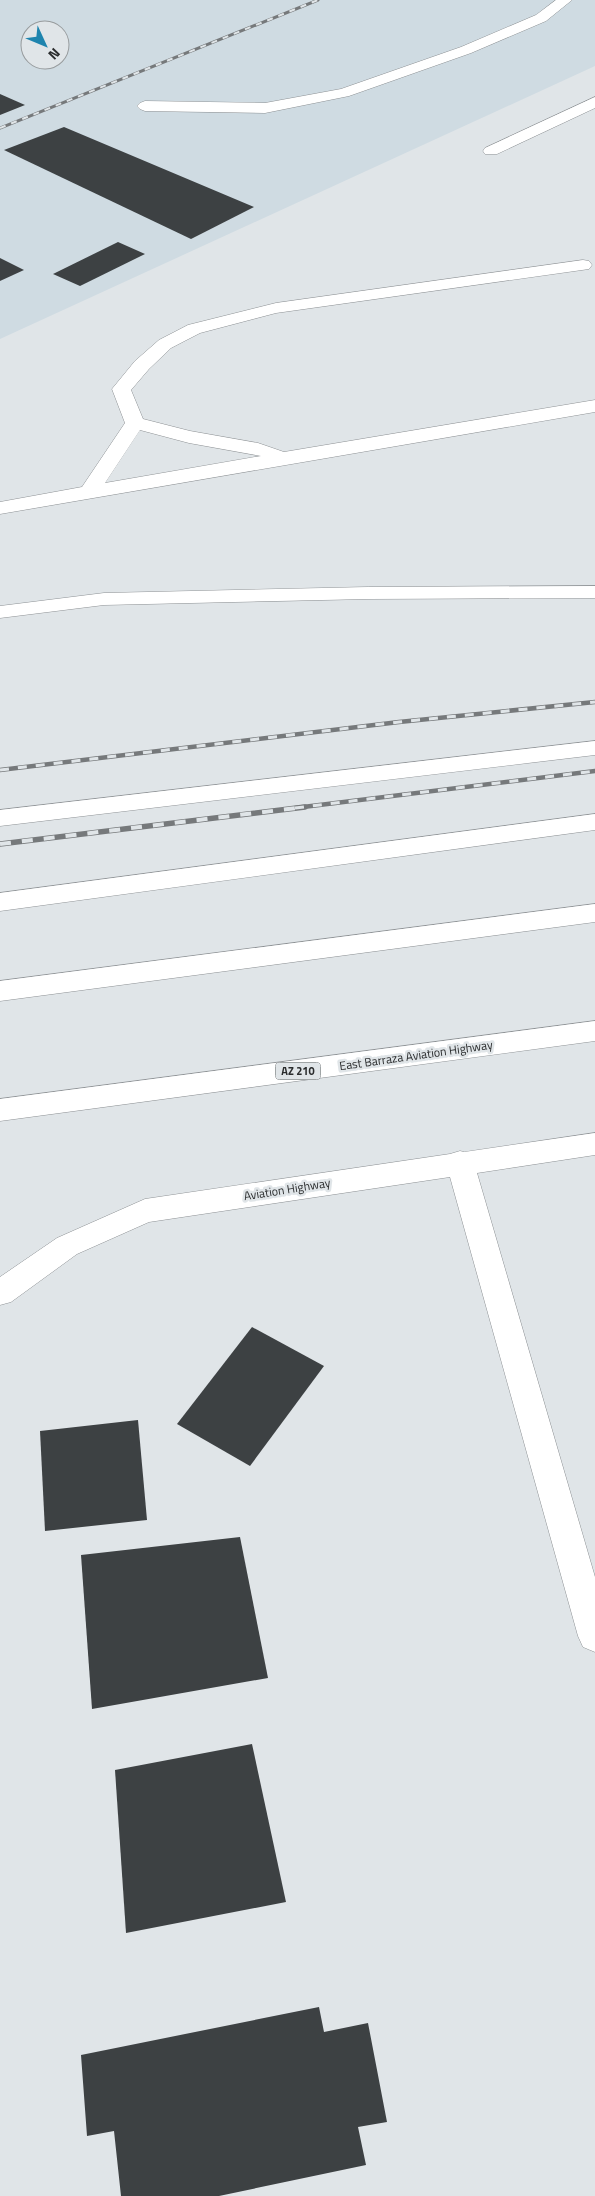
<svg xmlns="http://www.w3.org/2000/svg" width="595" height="2196" viewBox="0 0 595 2196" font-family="'Titillium Web',sans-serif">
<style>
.built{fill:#cfdbe2;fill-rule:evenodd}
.building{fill:#3d4143}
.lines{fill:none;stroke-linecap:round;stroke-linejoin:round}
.minor-casing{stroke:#8d9194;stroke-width:1}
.major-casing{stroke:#8d9194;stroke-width:1}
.minor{fill:#fff;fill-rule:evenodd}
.major{fill:#fff;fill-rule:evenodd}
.rail-far2-casing{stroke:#76797b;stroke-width:3}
.rail-far1-casing{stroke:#76797b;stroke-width:4.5}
.rail-casing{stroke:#76797b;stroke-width:5.5}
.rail-far2{stroke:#e0e5e8;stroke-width:2;stroke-dasharray:6;stroke-linecap:butt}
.rail-far1{stroke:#e0e5e8;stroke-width:3;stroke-dasharray:9;stroke-linecap:butt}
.rail{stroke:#e0e5e8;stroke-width:4;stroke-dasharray:11;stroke-linecap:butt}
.labels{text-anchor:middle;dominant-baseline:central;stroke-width:5;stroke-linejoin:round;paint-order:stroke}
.shield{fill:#e0e5e8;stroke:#616465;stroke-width:1}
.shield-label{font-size:11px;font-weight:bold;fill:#2a2c2d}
.street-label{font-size:12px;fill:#2a2c2d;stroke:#e0e5e8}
</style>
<rect width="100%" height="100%" fill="#e0e5e8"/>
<path class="built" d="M 0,0 L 595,0 L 595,66 L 0,339 ZM 30,30 L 60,30 L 60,60 L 30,60 Z"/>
<g class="building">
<polygon points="0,94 25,105 0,115"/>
<polygon points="64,127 254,207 191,239 4,150"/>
<polygon points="118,242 145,254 80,286 53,274"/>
<polygon points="0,258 24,270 0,281"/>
<polygon points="252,1327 324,1366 250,1466 177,1424"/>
<polygon points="138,1420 147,1520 45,1531 40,1431"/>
<polygon points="240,1537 268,1678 92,1709 81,1555"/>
<polygon points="252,1744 286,1902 126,1933 115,1770"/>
<polygon points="319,2007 324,2032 368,2023 387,2122 358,2127 366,2165 219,2196 121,2196 114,2131 87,2136 81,2055"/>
</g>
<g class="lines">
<defs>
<g id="minor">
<polygon points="556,0 572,0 546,21 471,53 349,96 265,113 145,111 140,109 137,106 140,103 145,101 265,103 341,89 461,47 536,15"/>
<polygon points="595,97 595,108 497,154 485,154 483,151 485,148"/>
<path d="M 583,260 L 589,261 L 592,265 L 589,269 L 276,313 L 200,333 L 171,348 L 149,369 L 131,390 L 143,419 L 190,431 L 258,443 L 284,452 L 595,400 L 595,412 L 0,514 L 0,502 L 82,487 L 125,423 L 112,389 L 135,361 L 159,340 L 188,325 L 276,303 ZM 140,430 L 189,443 L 261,456 L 105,483 Z"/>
<polygon points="595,586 595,598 368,599 104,605 0,618 0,606 104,593 368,587"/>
<polygon points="595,741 595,755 0,826 0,810"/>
<polygon points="595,814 595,830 0,911 0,893"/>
<polygon points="595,1133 595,1155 477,1173 595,1577 595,1652 583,1647 578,1636 450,1177 149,1222 77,1254 11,1302 0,1305 0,1277 57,1238 145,1199 450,1154 460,1151 464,1152"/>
</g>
<g id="major">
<polygon points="595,904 595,922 0,1001 0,981"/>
<polygon points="595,1021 595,1041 0,1121 0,1099"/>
</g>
</defs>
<use href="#minor" class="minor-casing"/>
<use href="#major" class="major-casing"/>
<use href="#minor" class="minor"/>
<use href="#major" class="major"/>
<defs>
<polyline id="rail-far2" points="0,128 318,0"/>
<g id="rail-far1">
<polyline points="0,770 399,722 595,702"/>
<polyline points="295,808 595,771"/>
</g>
<polyline id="rail" points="0,844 305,807"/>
</defs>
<use href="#rail-far2" class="rail-far2-casing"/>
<use href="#rail-far1" class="rail-far1-casing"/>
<use href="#rail" class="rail-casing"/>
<use href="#rail-far2" class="rail-far2"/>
<use href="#rail-far1" class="rail-far1"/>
<use href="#rail" class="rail"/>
</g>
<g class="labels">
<rect class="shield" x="275.5" y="1062.5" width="45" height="17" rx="4"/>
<g class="shield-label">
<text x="298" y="1071">AZ 210</text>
</g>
<g class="street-label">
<text transform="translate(416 1055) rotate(-8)">East Barraza Aviation Highway</text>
<text transform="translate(287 1189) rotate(-9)">Aviation Highway</text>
</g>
</g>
<g transform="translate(45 45) rotate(134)"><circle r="24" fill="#e0e5e8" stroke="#979b9d"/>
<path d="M0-4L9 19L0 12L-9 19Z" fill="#1e84ae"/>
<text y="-8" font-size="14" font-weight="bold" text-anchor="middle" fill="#2a2c2d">N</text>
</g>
</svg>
